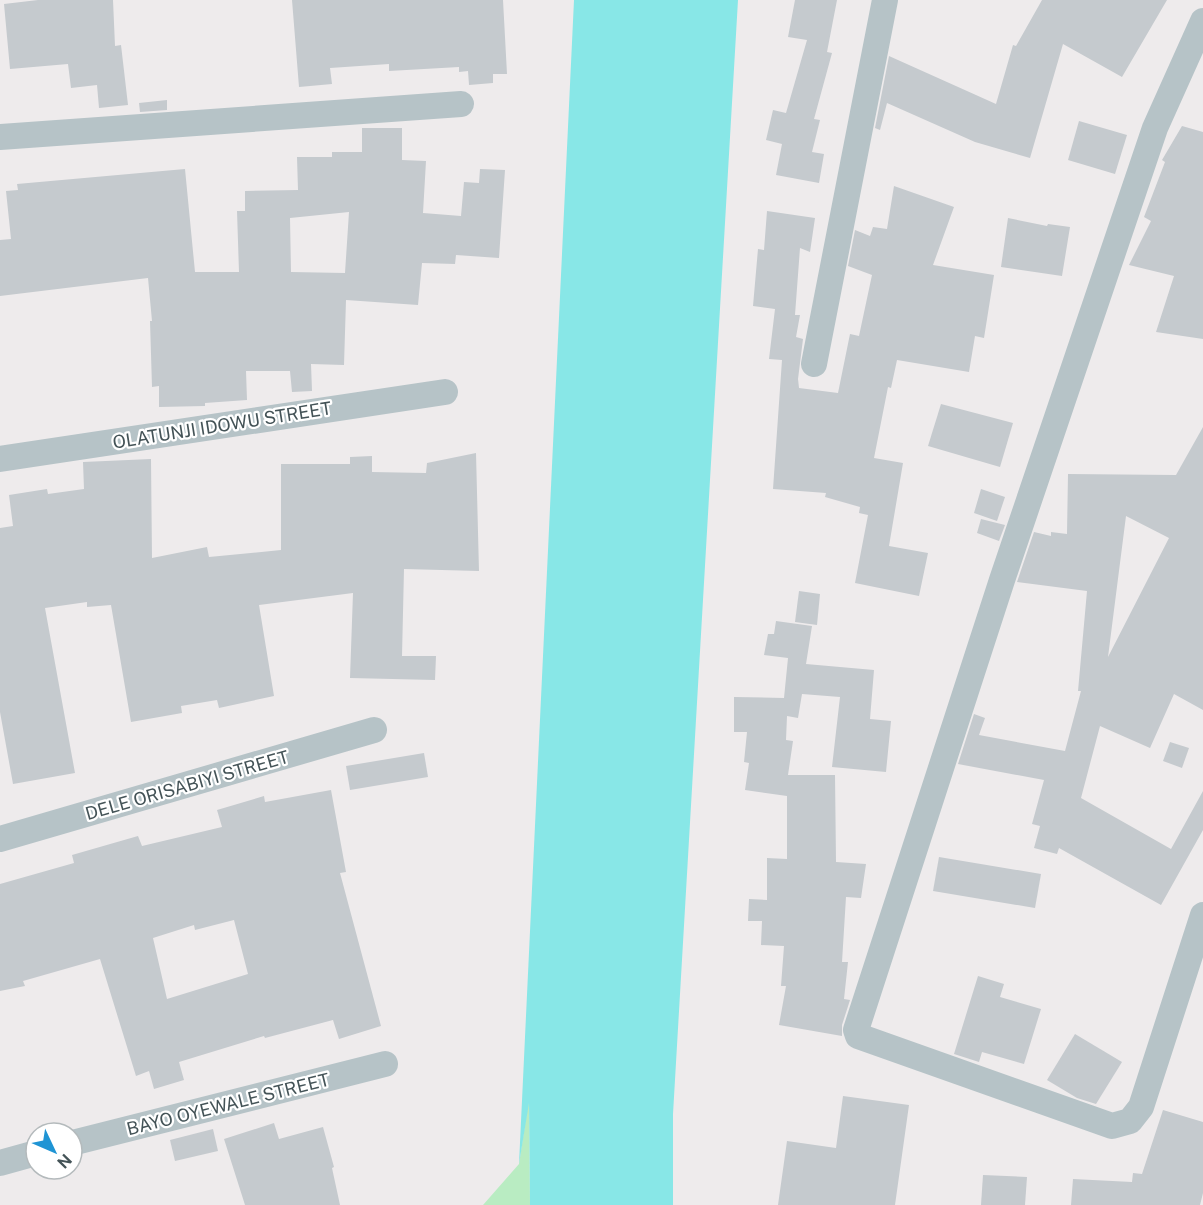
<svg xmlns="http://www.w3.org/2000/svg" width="1203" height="1205" viewBox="0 0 1203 1205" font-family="'Public Sans',sans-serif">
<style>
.green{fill:#b9ecc2}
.water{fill:#88e7e7}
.building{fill:#c5cace;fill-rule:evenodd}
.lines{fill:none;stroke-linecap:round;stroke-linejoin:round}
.minor{stroke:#b6c3c7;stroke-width:26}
.labels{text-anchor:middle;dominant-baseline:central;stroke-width:4.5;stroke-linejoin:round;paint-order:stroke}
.street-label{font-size:18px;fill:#445357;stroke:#fff}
</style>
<rect width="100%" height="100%" fill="#eeebec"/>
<polygon class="green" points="529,1098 530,1205 483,1205 519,1164"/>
<polygon class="water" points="574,0 738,0 673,1114 673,1205 530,1205 529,1103 519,1164"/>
<g class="building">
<polygon points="38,0 113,0 115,46 121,45 128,105 99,108 97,85 71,88 68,64 10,69 4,4"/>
<polygon points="292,0 503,0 507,74 493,74 493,83 469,85 468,71 459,72 459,67 389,71 389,64 330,68 332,84 299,87"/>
<polygon points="795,0 837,0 827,52 832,53 814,119 820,120 812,152 824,154 819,183 776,175 782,144 766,140 773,110 786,113 807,40 788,37"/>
<polygon points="1042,0 1167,0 1122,77 1063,44 1030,158 975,142 887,103 880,130 875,128 889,56 996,104 1013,45 1016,46"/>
<polygon points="167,100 167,110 140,112 139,103"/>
<polygon points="1079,121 1127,135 1115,174 1068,160"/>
<polygon points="1182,126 1203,132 1203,339 1156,332 1174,276 1129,265 1151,221 1144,217 1165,162 1162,160"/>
<path d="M 362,128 L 402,128 L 402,160 L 426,161 L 423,213 L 461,216 L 464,182 L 479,183 L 480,169 L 505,170 L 499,258 L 456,255 L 455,264 L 422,263 L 418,305 L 346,300 L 344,365 L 311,364 L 312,391 L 292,392 L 290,371 L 246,371 L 247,400 L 205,403 L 205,406 L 159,407 L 159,386 L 152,387 L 150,321 L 152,321 L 148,278 L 0,296 L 0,240 L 11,239 L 6,191 L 18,190 L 17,184 L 185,169 L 195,272 L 239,272 L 237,211 L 245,211 L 245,191 L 298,190 L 297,157 L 332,157 L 332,152 L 362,152 ZM 349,212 L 345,273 L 291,272 L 290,218 Z"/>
<polygon points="894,186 954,207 933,265 994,275 984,338 975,336 969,372 897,360 891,388 888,387 874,458 903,463 889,546 928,553 919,596 855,583 868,515 859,513 860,507 825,497 826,493 773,489 782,360 769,359 775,309 753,306 758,249 764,250 767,211 815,218 810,252 800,248 795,315 800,315 796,337 803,339 798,379 799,388 838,393 850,334 859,336 872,275 848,266 855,230 870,236 873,227 887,229"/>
<polygon points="1008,218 1047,226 1048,224 1070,227 1062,276 1001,267"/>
<polygon points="941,404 1013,423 1000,467 928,446"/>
<path d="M 1203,427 L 1203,710 L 1174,694 L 1150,748 L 1100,726 L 1081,798 L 1171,849 L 1203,791 L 1203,830 L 1161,905 L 1059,848 L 1057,854 L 1034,848 L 1040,826 L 1032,824 L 1044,780 L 958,764 L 974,714 L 985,718 L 979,735 L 1065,751 L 1081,691 L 1078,691 L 1087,591 L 1017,582 L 1034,532 L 1051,536 L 1051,532 L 1067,534 L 1068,474 L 1176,475 ZM 1126,516 L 1169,538 L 1108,657 Z"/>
<polygon points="476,453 479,571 404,569 402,656 436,656 435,680 350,678 353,593 259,605 274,696 219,708 217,700 181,706 182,713 131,722 111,605 87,607 87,602 45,608 75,773 13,784 0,712 0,528 13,526 9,495 47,489 48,494 84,489 83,462 151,459 152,558 207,547 209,557 281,550 281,464 350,464 350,457 372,456 372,472 426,473 427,463"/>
<polygon points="981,489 1005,497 997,521 974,513"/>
<polygon points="981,519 1005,525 999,541 977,533"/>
<polygon points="799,591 820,594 817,625 795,622"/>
<polygon points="776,621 812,626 806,664 874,670 870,719 891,721 886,772 832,767 840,697 802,694 798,718 787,716 786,740 793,741 788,775 835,775 836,862 866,864 861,898 846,897 842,962 848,962 844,999 850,1000 842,1025 842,1036 779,1025 786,986 781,986 784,946 761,945 762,921 748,921 749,899 767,900 767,858 787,859 787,796 745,790 749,763 744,762 747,732 734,732 734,697 784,698 788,658 764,655 768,634 774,634"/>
<polygon points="1170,742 1189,748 1182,768 1163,761"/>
<polygon points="424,753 428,777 350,790 346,766"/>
<path d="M 331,790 L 346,872 L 340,873 L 381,1026 L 339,1039 L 333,1020 L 265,1038 L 264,1036 L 179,1062 L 184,1080 L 154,1089 L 149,1071 L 136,1076 L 100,959 L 23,981 L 25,986 L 0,991 L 0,884 L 74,863 L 72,855 L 138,836 L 142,846 L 222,827 L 217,810 L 264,796 L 265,802 ZM 234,920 L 248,974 L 167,999 L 153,938 L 194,925 L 195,930 Z"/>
<polygon points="939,857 1041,874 1035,908 933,891"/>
<polygon points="978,976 1004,984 1000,997 1041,1009 1024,1064 982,1052 979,1062 954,1054"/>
<polygon points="1075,1034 1122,1062 1096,1104 1077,1098 1047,1080"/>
<polygon points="843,1096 909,1105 895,1205 778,1205 787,1141 836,1148"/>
<polygon points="1163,1110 1203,1122 1203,1193 1200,1205 1071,1205 1073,1179 1132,1182 1133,1173 1142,1174"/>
<polygon points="274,1123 279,1139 323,1127 334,1167 332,1168 340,1205 245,1205 224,1139"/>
<polygon points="213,1129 218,1151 175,1161 170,1140"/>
<polygon points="983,1175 1027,1177 1025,1205 981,1205"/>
</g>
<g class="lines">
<g class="minor">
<polyline points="1203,21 1155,128 1002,580 856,1030 858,1036 1112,1126 1130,1121 1141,1107 1203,915"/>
<polyline points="0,137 461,104"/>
<polyline points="814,364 885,0"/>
<polyline points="0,459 445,392"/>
<polyline points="0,839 374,730"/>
<polyline points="72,1143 385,1064"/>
<polyline points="0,1163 36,1153"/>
</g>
</g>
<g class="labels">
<g class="street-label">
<text transform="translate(222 425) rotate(-9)">OLATUNJI IDOWU STREET</text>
<text transform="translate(187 785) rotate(-16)">DELE ORISABIYI STREET</text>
<text transform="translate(228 1104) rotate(-14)">BAYO OYEWALE STREET</text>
</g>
</g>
<g transform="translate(54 1151) rotate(134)"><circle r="28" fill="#ffffff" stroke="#b4babc" stroke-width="1.5"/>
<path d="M0-4.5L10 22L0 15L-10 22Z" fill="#1f94d4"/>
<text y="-9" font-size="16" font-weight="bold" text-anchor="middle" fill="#445357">N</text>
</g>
</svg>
